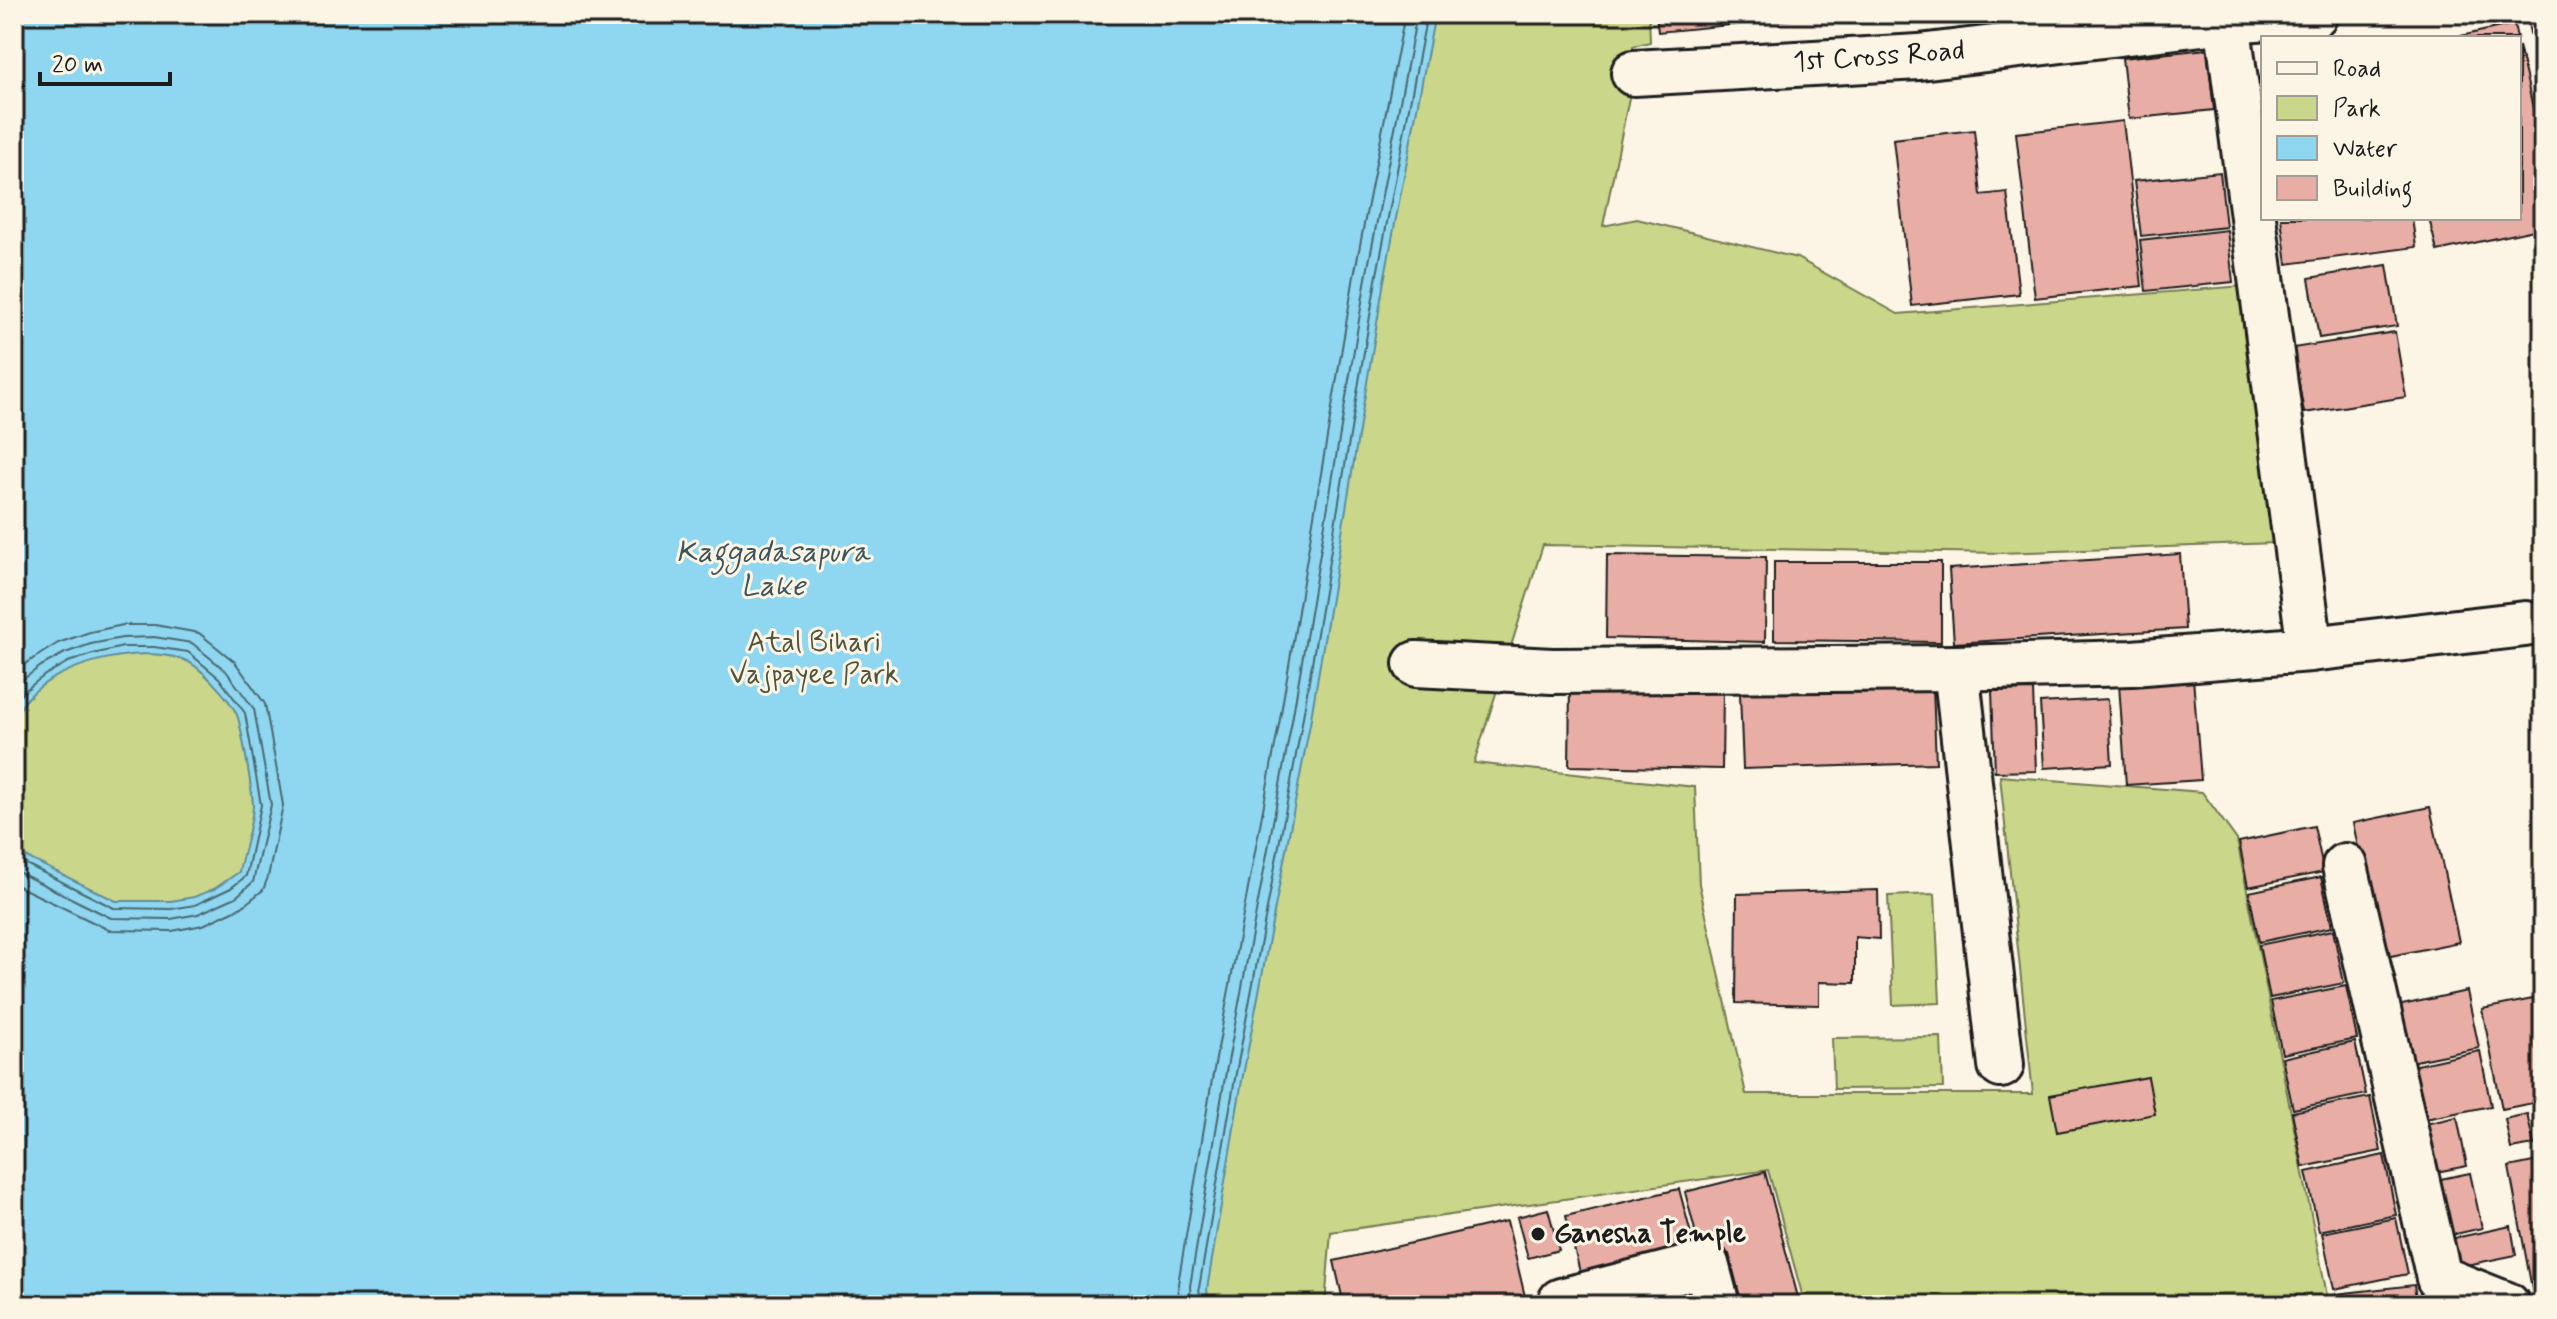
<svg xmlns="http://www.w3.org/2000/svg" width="2557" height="1319" viewBox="0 0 2557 1319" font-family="Mynerve,sans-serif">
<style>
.green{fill:#cad689;stroke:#737952;stroke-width:2}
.water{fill:#8fd7f0;stroke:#618c9b;stroke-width:2}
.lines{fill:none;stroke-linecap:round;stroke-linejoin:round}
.shore{stroke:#4a6771;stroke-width:2}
.building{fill:#e8aea5;stroke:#1c1c1c;stroke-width:2}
.minor-casing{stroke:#1c1c1c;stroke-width:50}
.minor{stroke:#fcf5e5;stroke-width:44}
.poi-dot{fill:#1c1c1c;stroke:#fcf5e5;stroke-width:3}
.labels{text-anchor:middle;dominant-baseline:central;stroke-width:6;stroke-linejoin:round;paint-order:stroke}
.street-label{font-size:28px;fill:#1c1c1c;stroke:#fcf5e5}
.park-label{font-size:28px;fill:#50543d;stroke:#fcf5e5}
.poi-label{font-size:28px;font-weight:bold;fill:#1c1c1c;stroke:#fcf5e5;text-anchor:start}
.water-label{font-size:30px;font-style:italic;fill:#3e545c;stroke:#fcf5e5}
</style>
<rect width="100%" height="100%" fill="#fcf5e5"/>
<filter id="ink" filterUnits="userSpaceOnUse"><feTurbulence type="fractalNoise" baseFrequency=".0125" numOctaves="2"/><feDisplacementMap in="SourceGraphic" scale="16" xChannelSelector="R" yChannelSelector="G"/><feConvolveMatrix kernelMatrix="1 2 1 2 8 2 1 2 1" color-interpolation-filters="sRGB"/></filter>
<g filter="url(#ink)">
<g class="green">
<polygon points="14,14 1649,14 1650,42 1633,46 1634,73 1603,226 1637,219 1797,258 1898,314 2243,286 2275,543 2001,553 1543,545 1474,763 1695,787 1699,884 1746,1094 2033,1094 2000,776 2202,792 2237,840 2329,1305 1805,1305 1768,1170 1331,1232 1325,1305 14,1305"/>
<polygon points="1935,894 1940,1003 1893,1005 1888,896"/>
<polygon points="1941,1037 1943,1088 1834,1089 1832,1038"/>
</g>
<path class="water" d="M 14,14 L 1435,14 L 1384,281 L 1310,724 L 1241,1086 L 1207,1289 L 1209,1305 L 14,1305 L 14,848 L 26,857 L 116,901 L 171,901 L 194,897 L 214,889 L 239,872 C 243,851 252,827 253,806 C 253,795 241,724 237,715 C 230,699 199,664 182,659 C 137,645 59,663 28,698 C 22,704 18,712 14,719 Z"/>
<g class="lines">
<g class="shore">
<polyline points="14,671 58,643 90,632 123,625 155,625 199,633 235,662 265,704 283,805 268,877 263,890 242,907 203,925 172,931 109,930 14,884"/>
<polyline points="14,686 41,666 65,653 91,644 122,638 154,637 192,643 226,671 254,709 271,805 253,882 236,897 198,914 171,919 111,918 14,870"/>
<polyline points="14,704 23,692 45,675 68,662 93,654 123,647 154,647 188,652 219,678 245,713 261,805 246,876 231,888 195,905 171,909 114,908 14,858"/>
<polyline points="1179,1305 1178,1284 1212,1080 1280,719 1354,276 1405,14"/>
<polyline points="1191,1305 1190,1286 1224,1083 1292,721 1366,278 1417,14"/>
<polyline points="1201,1305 1199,1288 1234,1084 1302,723 1376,280 1427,14"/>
</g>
</g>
<g class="building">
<polygon points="1656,14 1843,14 1658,32"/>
<polygon points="2543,21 2543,87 2528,24"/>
<polygon points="2514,24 2517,38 2452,38"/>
<polygon points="2519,46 2543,152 2543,228 2437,251 2429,218 2519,218"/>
<polygon points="2207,49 2214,110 2129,119 2122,58"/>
<polygon points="2123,121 2142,286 2035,298 2016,133"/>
<polygon points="1974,130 1981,195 2007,192 2019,294 1912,306 1893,139"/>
<polygon points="2220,172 2226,227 2141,236 2134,181"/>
<polygon points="2281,218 2412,218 2416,247 2287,264"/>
<polygon points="2227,230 2233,282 2146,291 2140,240"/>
<polygon points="2387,265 2397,326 2319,338 2309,278"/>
<polygon points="2395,332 2406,397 2304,413 2293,348"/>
<polygon points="2180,554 2185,629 1954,643 1949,569"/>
<polygon points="1607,555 1766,557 1765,642 1606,638"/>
<polygon points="1774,562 1941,562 1941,642 1774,640"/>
<polygon points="2193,678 2201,780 2126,785 2119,684"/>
<polygon points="1570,686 1723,689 1722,769 1569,766"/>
<polygon points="1933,687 1936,763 1743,769 1740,693"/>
<polygon points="2033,690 2036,771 1995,772 1992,691"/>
<polygon points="2108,699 2112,764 2044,768 2040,703"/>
<polygon points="2430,807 2459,942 2381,958 2353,823"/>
<polygon points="2314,826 2324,872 2248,887 2239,842"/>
<polygon points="2321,877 2332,927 2259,942 2249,892"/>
<polygon points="1878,890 1879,939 1855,937 1855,983 1819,982 1819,1005 1736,1003 1737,894"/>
<polygon points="2333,930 2344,983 2270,998 2259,945"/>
<polygon points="2346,986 2357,1039 2282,1054 2271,1001"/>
<polygon points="2467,991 2479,1048 2405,1063 2393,1007"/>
<polygon points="2543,997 2543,1101 2502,1109 2482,1009"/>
<polygon points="2355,1042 2366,1094 2293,1109 2282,1058"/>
<polygon points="2480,1051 2491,1106 2415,1121 2403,1068"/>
<polygon points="2148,1077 2155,1114 2057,1132 2050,1095"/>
<polygon points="2370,1097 2381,1151 2303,1167 2292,1112"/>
<polygon points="2527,1114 2534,1145 2511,1149 2505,1119"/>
<polygon points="2457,1117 2467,1166 2426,1174 2416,1126"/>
<polygon points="2384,1155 2396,1215 2319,1231 2306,1172"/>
<polygon points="2543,1160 2543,1292 2533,1294 2509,1167"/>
<polygon points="1765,1172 1800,1305 1742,1305 1729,1254 1703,1261 1685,1192"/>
<polygon points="2470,1173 2482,1228 2438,1238 2426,1182"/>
<polygon points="1679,1189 1698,1260 1584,1288 1566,1216"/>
<polygon points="1548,1209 1559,1250 1528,1258 1517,1217"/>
<polygon points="2396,1218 2408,1274 2334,1289 2322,1233"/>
<polygon points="1507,1221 1527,1305 1344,1305 1334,1261"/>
<polygon points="2511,1226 2516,1255 2447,1269 2441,1241"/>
<polygon points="1692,1277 1698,1305 1578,1305"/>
<polygon points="2414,1285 2417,1305 2337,1305 2336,1294"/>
</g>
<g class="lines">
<defs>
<g id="minor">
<polyline points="2227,20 2310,649"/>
<polyline points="1634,73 1919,57 2227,20 2315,14"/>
<polyline points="1416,664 1552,671 1956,668 2132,663 2310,649 2525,624"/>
<polyline points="1956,668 2001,1065"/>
<polyline points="2345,866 2439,1278 2507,1305"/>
<polyline points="1562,1305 1561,1301 1706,1264 1717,1305"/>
</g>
</defs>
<use href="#minor" class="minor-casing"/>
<use href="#minor" class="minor"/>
</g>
</g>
<circle class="poi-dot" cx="1538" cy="1234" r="8"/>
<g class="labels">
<g class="street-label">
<text transform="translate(1879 57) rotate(-4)">1st Cross Road</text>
</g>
<g class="park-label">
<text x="814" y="643">Atal Bihari<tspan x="814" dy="32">Vajpayee Park</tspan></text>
</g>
<g class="poi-label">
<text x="1554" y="1234">Ganesha Temple</text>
</g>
<g class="water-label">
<text x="773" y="552">Kaggadasapura<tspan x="773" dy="34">Lake</tspan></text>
</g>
</g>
<rect width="2557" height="1319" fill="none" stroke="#fcf5e5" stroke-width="48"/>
<rect x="24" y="24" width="2509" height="1271" fill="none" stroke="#1c1c1c" stroke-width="3" filter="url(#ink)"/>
<rect x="2261" y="36" width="260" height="184" fill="#fcf5e5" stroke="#a29e95" stroke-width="2"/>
<rect x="2277" y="62" width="40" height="12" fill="#fcf5e5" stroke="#a29e95" stroke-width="2"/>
<text x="2333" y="76" font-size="24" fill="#1c1c1c">Road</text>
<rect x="2277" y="96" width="40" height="24" fill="#cad689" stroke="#a29e95" stroke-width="2"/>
<text x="2333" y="116" font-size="24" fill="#1c1c1c">Park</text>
<rect x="2277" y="136" width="40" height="24" fill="#8fd7f0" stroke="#a29e95" stroke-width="2"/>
<text x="2333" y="156" font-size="24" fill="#1c1c1c">Water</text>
<rect x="2277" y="176" width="40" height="24" fill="#e8aea5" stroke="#a29e95" stroke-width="2"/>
<text x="2333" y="196" font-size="24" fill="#1c1c1c">Building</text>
<path d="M40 72v12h130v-12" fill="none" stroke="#1c1c1c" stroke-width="4"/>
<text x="52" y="72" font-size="24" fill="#1c1c1c" stroke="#fcf5e5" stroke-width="6" paint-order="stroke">20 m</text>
</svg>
